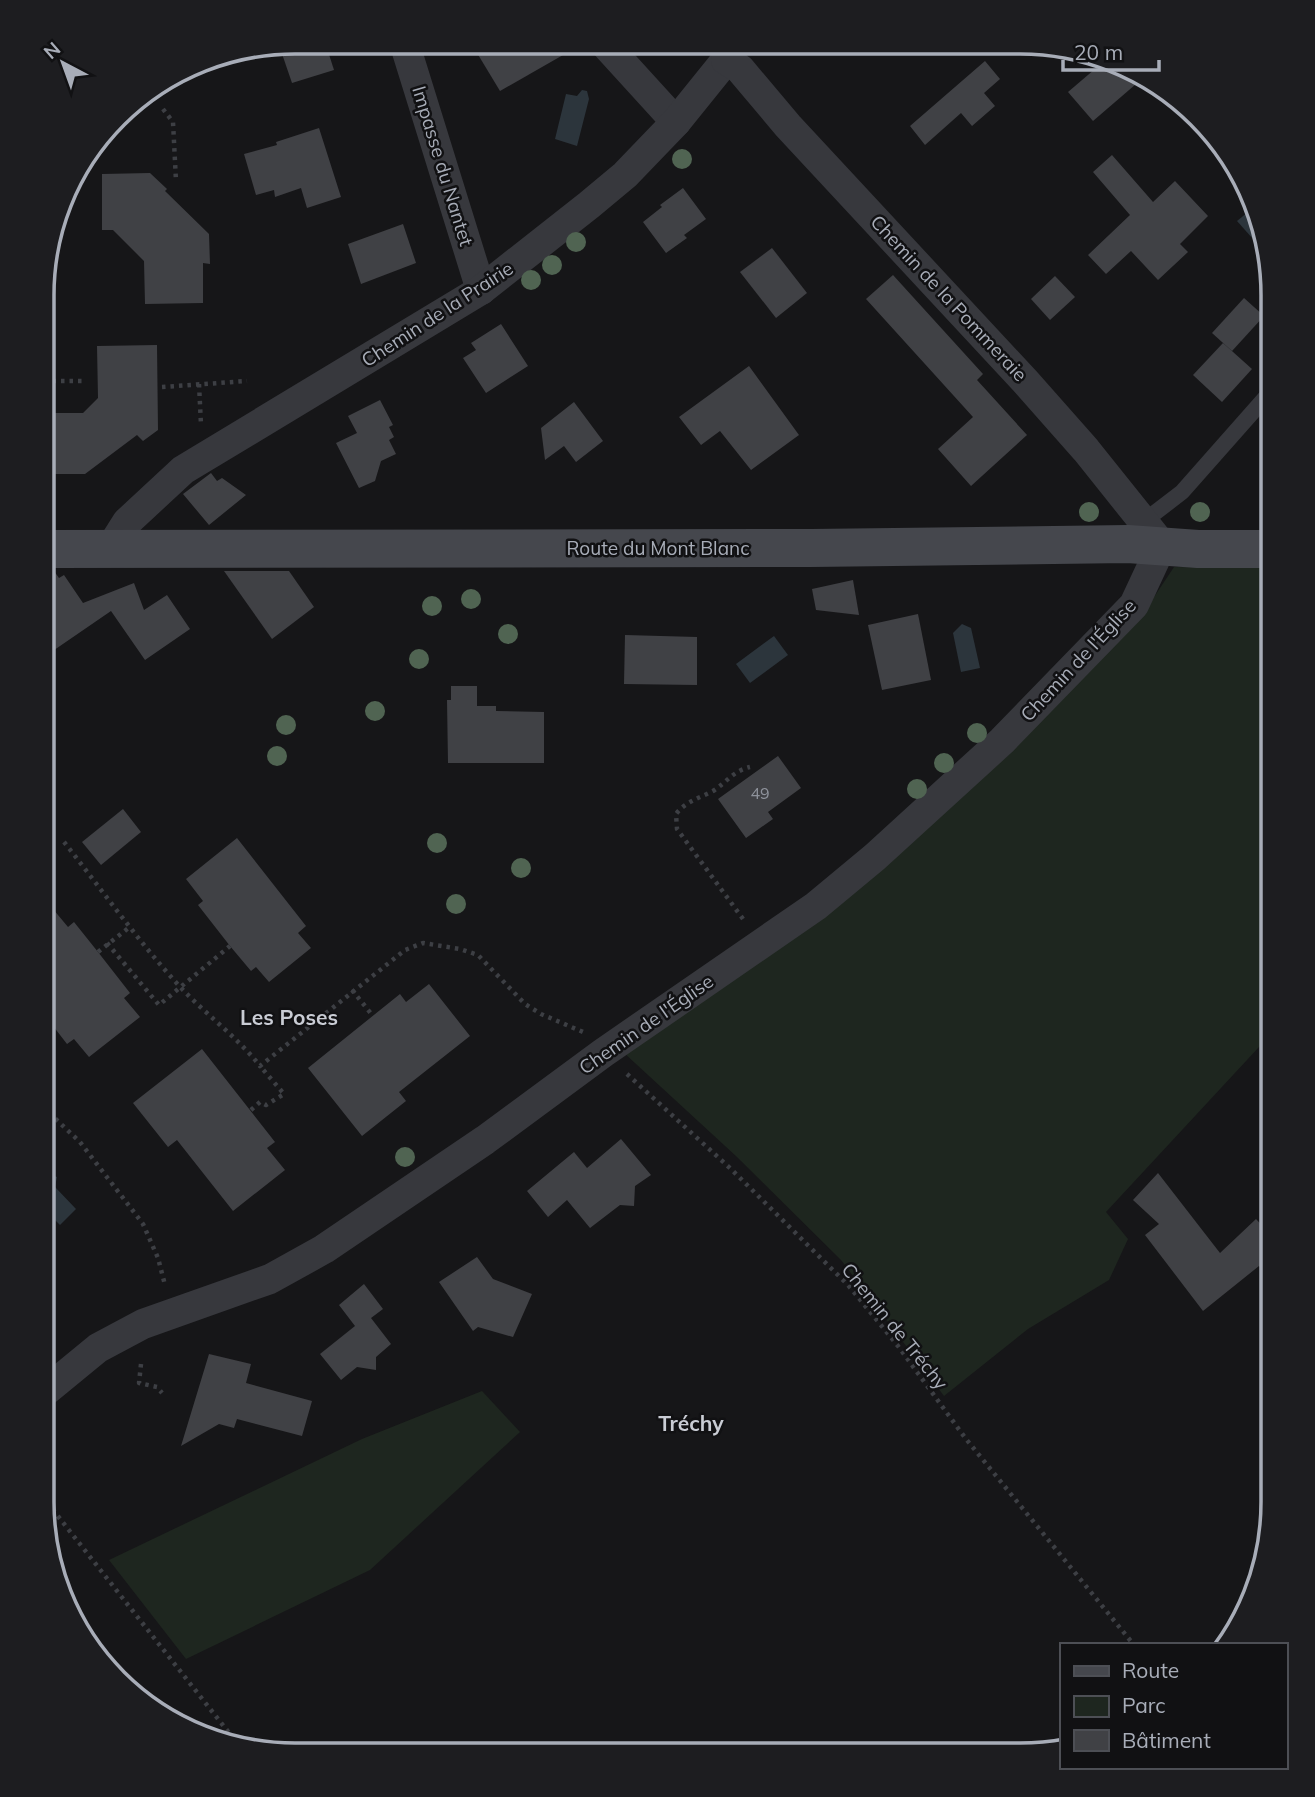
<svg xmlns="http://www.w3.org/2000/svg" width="1315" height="1797" viewBox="0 0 1315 1797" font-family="Mulish,sans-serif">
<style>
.green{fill:#1e261f}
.water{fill:#2c353c}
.building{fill:#404145}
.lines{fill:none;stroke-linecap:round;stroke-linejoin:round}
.path{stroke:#3d3f44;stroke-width:4.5;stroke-dasharray:3.5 5;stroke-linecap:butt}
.lane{stroke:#37383d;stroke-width:16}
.street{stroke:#37383d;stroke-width:30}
.secondary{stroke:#45474d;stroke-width:38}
.tree{fill:#506452}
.labels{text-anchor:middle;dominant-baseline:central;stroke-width:5;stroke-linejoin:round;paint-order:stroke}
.number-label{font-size:16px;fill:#8e929b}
.street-label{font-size:19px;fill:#a8adb8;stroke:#111113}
.neighbourhood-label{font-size:21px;font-weight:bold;fill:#c9ccd4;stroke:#111113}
.rim{fill:none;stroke:#a8adb8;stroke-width:3.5}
</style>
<rect width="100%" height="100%" fill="#161618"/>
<g class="green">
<polygon points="1174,567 1273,568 1273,1032 1106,1212 1128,1239 1109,1280 1028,1329 944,1396 841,1260 737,1157 623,1052 1136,624"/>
<polygon points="482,1391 520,1432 370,1570 186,1659 109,1560 362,1439"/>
</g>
<g class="water">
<polygon points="582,90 587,91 589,99 577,146 555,139 566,94 577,96"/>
<polygon points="1253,208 1259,234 1253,239 1237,221"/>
<polygon points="962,624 971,628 980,668 961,672 953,633"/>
<polygon points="774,636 788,655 750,683 736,664"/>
<polygon points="50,1174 57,1177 55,1187 76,1209 60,1225 43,1208 43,1176"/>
</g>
<g class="building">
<polygon points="296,42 325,42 334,70 292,83 279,45"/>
<polygon points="471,43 584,43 500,91"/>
<polygon points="985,61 1000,79 984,93 995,106 972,126 961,113 925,145 910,126"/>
<polygon points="1102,63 1143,78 1093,121 1068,92"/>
<polygon points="319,128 341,197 307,208 301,188 275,197 274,190 256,195 244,154 277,145 276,142"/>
<polygon points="1112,155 1153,202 1175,181 1208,216 1180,244 1188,252 1158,280 1131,251 1106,274 1088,255 1130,215 1093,172"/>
<polygon points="150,173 167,189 165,191 209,234 210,264 203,263 203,303 145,304 144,261 113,230 102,230 102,174"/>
<polygon points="683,188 706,219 684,235 687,238 666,253 643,222 662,207 660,205"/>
<polygon points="403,224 416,263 361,284 348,244"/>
<polygon points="772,248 807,293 776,318 740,272"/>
<polygon points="893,275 983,374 977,380 1027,435 971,486 938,449 973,417 866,299"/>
<polygon points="1055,276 1075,297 1050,320 1031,299"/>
<polygon points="1244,298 1264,316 1232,351 1212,333"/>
<polygon points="501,324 528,366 486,393 463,358 476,350 471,343"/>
<polygon points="1223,343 1252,369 1222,402 1193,375"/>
<polygon points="157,345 158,430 143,441 137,435 85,474 44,474 44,413 83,413 98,398 97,346"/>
<polygon points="749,366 799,435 751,470 720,431 701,445 679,417"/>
<polygon points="380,400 393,425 389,427 394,437 389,440 396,454 381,461 375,481 359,488 336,443 357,433 348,416"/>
<polygon points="574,402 603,441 576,462 564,446 545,460 541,428"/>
<polygon points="211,473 217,481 222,478 246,495 209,525 183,494"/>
<polygon points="44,571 54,571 59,578 64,575 83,603 134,583 144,610 167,595 190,629 145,660 111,611 44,657"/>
<polygon points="224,571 289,571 314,607 272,639"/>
<polygon points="853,580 859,615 816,610 812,589"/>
<polygon points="918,614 931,680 882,690 868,625"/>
<polygon points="625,635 697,637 697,685 624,684"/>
<polygon points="451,686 477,686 477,706 496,706 496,711 544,712 544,763 448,763 447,700 451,700"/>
<polygon points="778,756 801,788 768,812 773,819 746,838 718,799"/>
<polygon points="123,809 141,832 101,865 82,842"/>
<polygon points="237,838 306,926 298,933 311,948 269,982 256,967 251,971 230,946 198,905 203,901 186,879"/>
<polygon points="43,897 68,927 74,922 98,952 130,993 124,998 140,1017 89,1057 74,1039 67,1044 43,1013"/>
<polygon points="429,984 470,1036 399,1092 406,1101 362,1136 308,1068 400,994 406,1002"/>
<polygon points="202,1049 275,1142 267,1148 285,1170 233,1211 177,1140 168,1147 133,1103"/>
<polygon points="621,1139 651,1175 635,1186 634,1206 620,1205 590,1228 567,1200 548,1217 527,1191 574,1152 587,1168"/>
<polygon points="1158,1173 1220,1253 1256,1219 1273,1237 1273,1281 1259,1266 1203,1311 1145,1235 1159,1224 1133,1200"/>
<polygon points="477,1257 493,1279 532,1294 513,1337 478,1327 473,1331 439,1282"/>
<polygon points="364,1284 383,1309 371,1318 391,1344 376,1357 376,1370 357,1367 341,1380 320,1354 355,1326 339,1305"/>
<polygon points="209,1354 251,1364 246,1383 312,1401 302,1436 237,1419 234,1428 219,1424 181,1446"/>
</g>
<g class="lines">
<g class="path">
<polyline points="163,109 173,122 176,181"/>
<polyline points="44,381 84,381"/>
<polyline points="199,384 201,425"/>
<polyline points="162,387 247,381"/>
<polyline points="51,405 52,382"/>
<path d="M 64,842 C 103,891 140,944 183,990 C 208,1016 238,1038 260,1066 L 405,950 L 423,943 L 460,949 L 478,955 L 525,1004 L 541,1014 L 583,1032"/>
<path d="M 743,919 L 677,829 L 676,814 C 686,801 700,798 713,791 C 727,782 733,771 750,767"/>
<polyline points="107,943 159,1005 230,946"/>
<polyline points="98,952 131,926"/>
<polyline points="352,990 373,1016"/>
<polyline points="627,1074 731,1169 848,1285 898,1346 966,1439 1134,1645"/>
<polyline points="43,1107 80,1142 143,1224 158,1258 165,1285"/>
<polyline points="251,1110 260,1102 266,1105 284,1094 260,1066"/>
<polyline points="141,1364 139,1383 157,1387 162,1393"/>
<polyline points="42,1496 237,1743"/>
</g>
<polyline class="lane" points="1143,522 1182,492 1273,389"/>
<g class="street">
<polyline points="404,42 481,290"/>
<polyline points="604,43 676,122"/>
<polyline points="110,549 127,522 183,470 481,290 589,205 625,175 676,122 726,60 736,44"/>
<polyline points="42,1394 98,1348 143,1324 270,1279 324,1249 485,1140 603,1053 816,906 875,857 1002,741 1134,605 1162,545 1086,450 1025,381 788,126 740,69 726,60"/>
</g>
<polyline class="secondary" points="44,549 811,548 1128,544 1198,549 1273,549"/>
</g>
<g class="tree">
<circle cx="682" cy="159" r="10"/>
<circle cx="576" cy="242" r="10"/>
<circle cx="552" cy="265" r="10"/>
<circle cx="531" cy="280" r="10"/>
<circle cx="1089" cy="512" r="10"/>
<circle cx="1200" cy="512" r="10"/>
<circle cx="471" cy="599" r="10"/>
<circle cx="432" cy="606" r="10"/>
<circle cx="508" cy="634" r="10"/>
<circle cx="419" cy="659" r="10"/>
<circle cx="375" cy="711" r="10"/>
<circle cx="286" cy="725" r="10"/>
<circle cx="977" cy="733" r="10"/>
<circle cx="277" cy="756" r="10"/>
<circle cx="944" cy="763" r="10"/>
<circle cx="917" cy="789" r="10"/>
<circle cx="437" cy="843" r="10"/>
<circle cx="521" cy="868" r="10"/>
<circle cx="456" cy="904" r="10"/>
<circle cx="405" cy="1157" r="10"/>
</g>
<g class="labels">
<g class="number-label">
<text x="760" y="793">49</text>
</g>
<g class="street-label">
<text transform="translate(443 166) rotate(73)">Impasse du Nantet</text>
<text transform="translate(949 298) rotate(47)">Chemin de la Pommeraie</text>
<text transform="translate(437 314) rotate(-33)">Chemin de la Prairie</text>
<text x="658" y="548">Route du Mont Blanc</text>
<text transform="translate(1078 660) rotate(-47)">Chemin de l'Église</text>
<text transform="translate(646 1024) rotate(-35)">Chemin de l'Église</text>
<text transform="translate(895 1326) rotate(51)">Chemin de Tréchy</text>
</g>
<g class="neighbourhood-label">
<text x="289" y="1017">Les Poses</text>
<text x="691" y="1423">Tréchy</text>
</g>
</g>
<path d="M0 0H1315V1797H0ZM295 54H1020A241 241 0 0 1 1261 295V1502A241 241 0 0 1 1020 1743H295A241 241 0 0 1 54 1502V295A241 241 0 0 1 295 54Z" fill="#1d1d20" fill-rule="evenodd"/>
<path class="rim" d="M295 54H1020A241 241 0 0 1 1261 295V1502A241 241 0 0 1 1020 1743H295A241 241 0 0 1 54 1502V295A241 241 0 0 1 295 54Z"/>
<rect x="1060" y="1643" width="228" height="126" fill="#111113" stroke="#4d4f55" stroke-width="2"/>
<rect x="1074" y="1666" width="35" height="10" fill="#45474d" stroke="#4d4f55" stroke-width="2"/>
<text x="1122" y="1678" font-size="21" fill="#a8adb8">Route</text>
<rect x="1074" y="1696" width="35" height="21" fill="#1e261f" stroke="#4d4f55" stroke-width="2"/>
<text x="1122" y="1713" font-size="21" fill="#a8adb8">Parc</text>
<rect x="1074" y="1730" width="35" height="21" fill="#404145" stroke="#4d4f55" stroke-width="2"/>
<text x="1122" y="1748" font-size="21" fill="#a8adb8">Bâtiment</text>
<g transform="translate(63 63) rotate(319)" stroke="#111113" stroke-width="5" paint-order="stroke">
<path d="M0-5L12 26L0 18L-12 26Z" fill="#a8adb8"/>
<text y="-10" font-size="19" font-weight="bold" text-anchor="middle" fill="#a8adb8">N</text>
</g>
<path d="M1063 60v10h96v-10" fill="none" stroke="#a8adb8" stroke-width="3.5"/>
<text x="1074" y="60" font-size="21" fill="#a8adb8" stroke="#111113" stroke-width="5" paint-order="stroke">20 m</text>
</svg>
